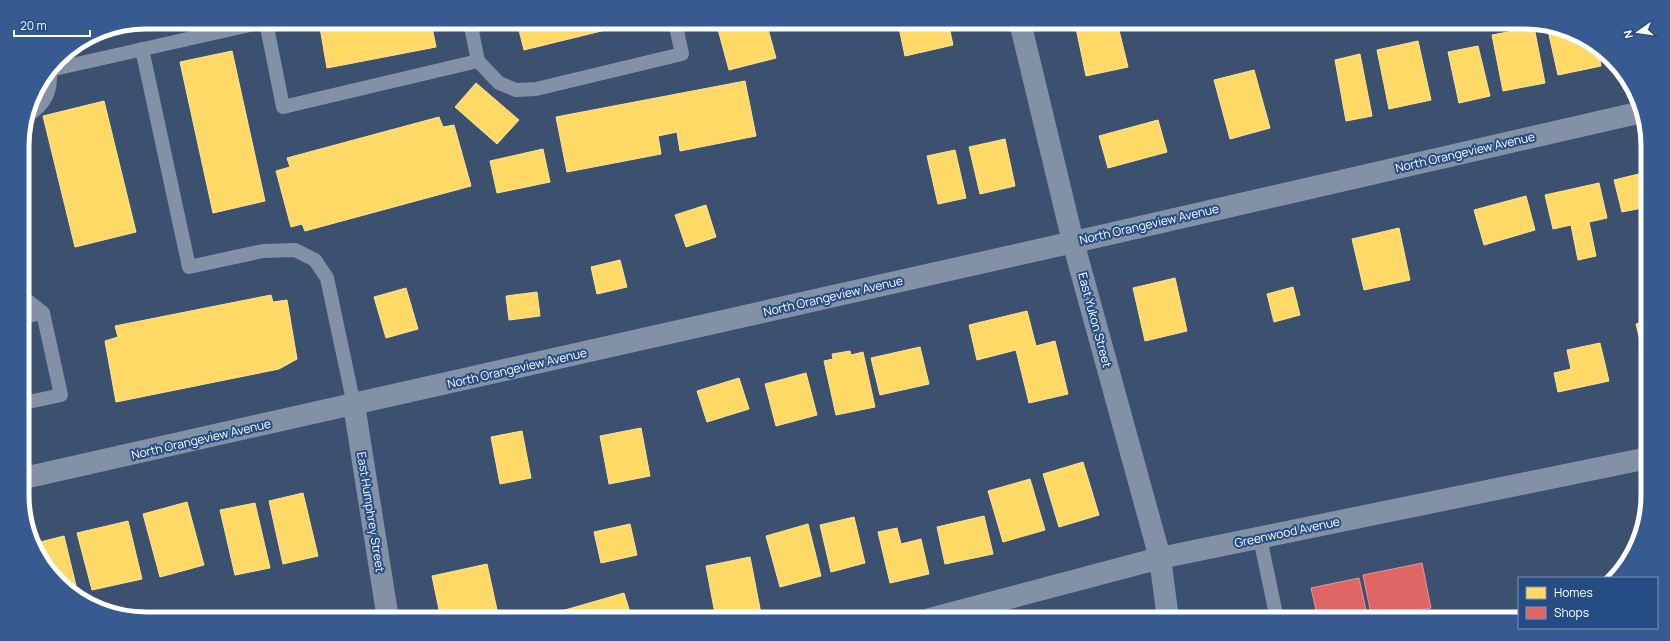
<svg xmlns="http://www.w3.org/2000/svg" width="1670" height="641" viewBox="0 0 1670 641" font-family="Manrope,sans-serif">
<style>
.homes{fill:#ffd966;stroke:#ffe494}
.shops{fill:#e06666;stroke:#e99494}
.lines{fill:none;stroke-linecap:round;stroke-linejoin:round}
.service{stroke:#8391a6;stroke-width:14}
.minor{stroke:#8391a6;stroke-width:22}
.tertiary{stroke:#8391a6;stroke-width:22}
.labels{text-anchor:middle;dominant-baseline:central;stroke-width:4;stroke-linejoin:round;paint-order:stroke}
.street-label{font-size:12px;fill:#fff;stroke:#264c86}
.rim{fill:none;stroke:#fff;stroke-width:5}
</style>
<rect width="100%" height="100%" fill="#3c5070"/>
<g class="homes">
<polygon points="319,22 431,22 436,47 327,68"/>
<polygon points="517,22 629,22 630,24 524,50"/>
<polygon points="716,22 766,22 776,58 729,70"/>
<polygon points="902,22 948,22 953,45 905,56 898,23"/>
<polygon points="1100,22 1117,22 1128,67 1086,76 1076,28"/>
<polygon points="1547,26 1564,29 1598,51 1601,66 1558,75"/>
<polygon points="1534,27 1545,83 1503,91 1492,35"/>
<polygon points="1418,41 1431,100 1389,109 1377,50"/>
<polygon points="1478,46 1490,96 1459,103 1448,52"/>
<polygon points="232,51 265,201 213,213 180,62"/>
<polygon points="1360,54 1372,116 1346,121 1335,60"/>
<polygon points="1254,70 1270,128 1230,139 1214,80"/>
<polygon points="745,81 756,136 680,151 677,132 658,136 661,154 567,172 556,117"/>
<polygon points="476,83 519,120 497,144 455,107"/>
<polygon points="104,101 136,232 75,247 43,116"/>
<polygon points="439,117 443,127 454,125 471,186 305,231 302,224 291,227 276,171 290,167 287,158"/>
<polygon points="1158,120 1167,152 1108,168 1099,136"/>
<polygon points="1005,139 1015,186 980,194 969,147"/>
<polygon points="543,149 550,182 497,193 490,161"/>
<polygon points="955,150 966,198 938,204 927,156"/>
<polygon points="1647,172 1647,207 1622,212 1614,180"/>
<polygon points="1599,183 1607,218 1589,222 1596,256 1578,260 1571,225 1553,229 1545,195"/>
<polygon points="1526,196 1535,230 1484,245 1474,210"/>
<polygon points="706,205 716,237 686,247 675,215"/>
<polygon points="1399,228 1410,280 1364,290 1352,239"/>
<polygon points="620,260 627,287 597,294 591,267"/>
<polygon points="1175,278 1187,331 1145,341 1133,288"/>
<polygon points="1293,287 1300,315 1274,322 1267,294"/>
<polygon points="406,288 418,329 386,338 374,297"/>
<polygon points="537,292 540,316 509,320 506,296"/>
<polygon points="271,295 273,302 287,300 297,359 279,369 116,402 105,341 118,337 115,326"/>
<polygon points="1027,311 1036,346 1055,341 1068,394 1029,403 1016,350 977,360 969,325"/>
<polygon points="1647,321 1648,375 1636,324"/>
<polygon points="1600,343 1609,381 1558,392 1554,373 1571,369 1567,350"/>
<polygon points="920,347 929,384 880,395 871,358"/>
<polygon points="850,351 851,355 863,352 875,407 836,415 824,361 833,359 832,354"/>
<polygon points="806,373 817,415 776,426 765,384"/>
<polygon points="739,378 749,409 707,422 697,391"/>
<polygon points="641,428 650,476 609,484 600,436"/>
<polygon points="522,431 531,478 500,484 491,437"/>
<polygon points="1083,462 1099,515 1059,527 1043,474"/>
<polygon points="1030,479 1045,530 1003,542 988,491"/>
<polygon points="303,493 318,556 283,564 269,501"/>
<polygon points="187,502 204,565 160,577 143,514"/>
<polygon points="255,503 270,568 235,575 220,510"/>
<polygon points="984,516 993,554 945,564 937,527"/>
<polygon points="854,517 865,563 831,572 820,525"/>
<polygon points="128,521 142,579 92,590 77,533"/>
<polygon points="630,524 637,555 601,563 594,532"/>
<polygon points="808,524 821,576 780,587 766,536"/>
<polygon points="897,528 901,544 921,539 929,574 890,583 878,532"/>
<polygon points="64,536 78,594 53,577 36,543"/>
<polygon points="750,557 762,619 716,619 706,566"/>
<polygon points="487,564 499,619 441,619 432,576"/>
<polygon points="624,593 632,619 560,619 558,612"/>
</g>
<g class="shops">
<polygon points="1422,563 1431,608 1372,619 1363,575"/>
<polygon points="1359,578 1368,619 1318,619 1311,588"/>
</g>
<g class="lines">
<g class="service">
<polyline points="266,22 283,107 478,61 499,83 516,90 536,89 682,54 675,22"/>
<polyline points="470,22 478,61"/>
<polyline points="142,49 189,267 263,251 295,250 315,260 327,278 354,405"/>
<polyline points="50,70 263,22"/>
<path d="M 28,115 C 46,104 51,91 50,71"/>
<polyline points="23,297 43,313 61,395 24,403"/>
<polyline points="23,317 43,313"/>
<polyline points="1260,538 1277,619"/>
</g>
<g class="minor">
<polyline points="354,405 388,619"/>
<polyline points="24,478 1105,235 1642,112"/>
<polyline points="930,619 1160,558 1648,458"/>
</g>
<polyline class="tertiary" points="1020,22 1073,242 1160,558 1168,619"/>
</g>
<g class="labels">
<g class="street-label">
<text transform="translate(1465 152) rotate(-13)">North Orangeview Avenue</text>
<text transform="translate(1149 224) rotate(-13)">North Orangeview Avenue</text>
<text transform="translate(833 296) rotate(-13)">North Orangeview Avenue</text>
<text transform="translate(1095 320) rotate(75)">East Yukon Street</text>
<text transform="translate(517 368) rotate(-13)">North Orangeview Avenue</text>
<text transform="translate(201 439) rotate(-13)">North Orangeview Avenue</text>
<text transform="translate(371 512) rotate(81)">East Humphrey Street</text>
<text transform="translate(1287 532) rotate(-12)">Greenwood Avenue</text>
</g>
</g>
<path d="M0 0H1670V641H0ZM146 29H1524A117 117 0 0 1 1641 146V495A117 117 0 0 1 1524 612H146A117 117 0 0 1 29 495V146A117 117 0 0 1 146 29Z" fill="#375a90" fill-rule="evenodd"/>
<path class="rim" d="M146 29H1524A117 117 0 0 1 1641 146V495A117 117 0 0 1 1524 612H146A117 117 0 0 1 29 495V146A117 117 0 0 1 146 29Z"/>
<rect x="1518" y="577" width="140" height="52" fill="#264c86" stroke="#7d94b6"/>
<rect x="1526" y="587" width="20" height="12" fill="#ffd966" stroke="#7d94b6"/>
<text x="1554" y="597" font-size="12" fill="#ffffff">Homes</text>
<rect x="1526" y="607" width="20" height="12" fill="#e06666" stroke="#7d94b6"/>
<text x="1554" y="617" font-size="12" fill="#ffffff">Shops</text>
<g transform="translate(1638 32) rotate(257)" stroke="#264c86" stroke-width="3" paint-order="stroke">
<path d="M0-3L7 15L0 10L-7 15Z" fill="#ffffff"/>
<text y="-6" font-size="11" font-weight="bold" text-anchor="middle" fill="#ffffff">N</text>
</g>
<path d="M14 30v6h76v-6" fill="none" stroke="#ffffff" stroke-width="2"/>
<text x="20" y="30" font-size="12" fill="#ffffff" stroke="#264c86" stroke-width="3" paint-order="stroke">20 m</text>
</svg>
